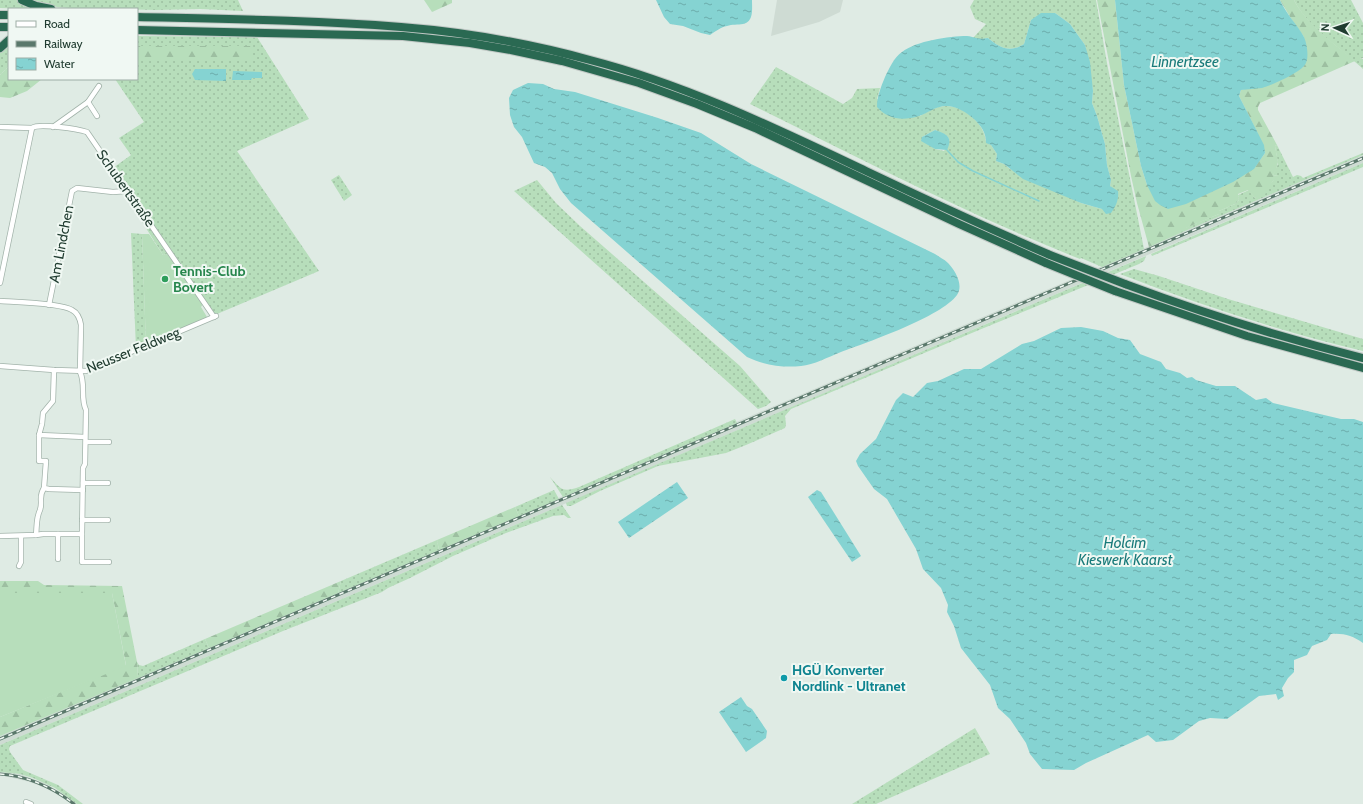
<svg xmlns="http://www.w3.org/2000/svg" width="1363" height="804" viewBox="0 0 1363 804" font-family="Cabin,sans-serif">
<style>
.built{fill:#cedbd3}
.grass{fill:url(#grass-dots);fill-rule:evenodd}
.forest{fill:url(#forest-firs)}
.garden{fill:#b7debb}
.water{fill:url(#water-ripples)}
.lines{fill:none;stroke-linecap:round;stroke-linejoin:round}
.stream{stroke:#85d3d2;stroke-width:1.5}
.minor-casing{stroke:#a2b3aa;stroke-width:6}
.motorway-casing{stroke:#c1c8c5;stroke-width:10}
.minor{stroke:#fff;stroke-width:4.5}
.motorway{stroke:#2a6952;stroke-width:8}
.rail-casing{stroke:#5a786b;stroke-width:3}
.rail{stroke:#f0f8f3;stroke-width:1.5;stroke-dasharray:4.5;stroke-linecap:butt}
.motorway-bridge-casing{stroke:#c1c8c5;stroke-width:10;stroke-linecap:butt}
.motorway-bridge{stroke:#2a6952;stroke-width:8}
.leisure-dot{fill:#2e9e5b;stroke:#f0f8f3;stroke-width:1.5}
.culture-dot{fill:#0f9aa8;stroke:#f0f8f3;stroke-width:1.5}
.labels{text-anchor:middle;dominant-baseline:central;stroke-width:4;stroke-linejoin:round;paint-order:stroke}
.street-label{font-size:14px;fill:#203c30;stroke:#f0f8f3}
.leisure-label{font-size:14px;font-weight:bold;fill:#27864d;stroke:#f0f8f3;text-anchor:start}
.culture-label{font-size:14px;font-weight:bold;fill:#0d838f;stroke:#f0f8f3;text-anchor:start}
.water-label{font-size:15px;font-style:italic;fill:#187a7a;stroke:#f0f8f3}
</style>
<defs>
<pattern id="grass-dots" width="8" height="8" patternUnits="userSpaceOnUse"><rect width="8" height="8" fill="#b7debb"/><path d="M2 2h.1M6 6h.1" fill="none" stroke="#9dbfa1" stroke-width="1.8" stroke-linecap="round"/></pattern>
<pattern id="forest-firs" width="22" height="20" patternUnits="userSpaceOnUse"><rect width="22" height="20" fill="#b7debb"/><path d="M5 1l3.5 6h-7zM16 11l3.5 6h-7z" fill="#9dbfa1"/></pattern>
<pattern id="water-ripples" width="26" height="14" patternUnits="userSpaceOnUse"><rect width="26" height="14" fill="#85d3d2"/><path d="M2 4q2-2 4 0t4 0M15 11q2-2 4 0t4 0" fill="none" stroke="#6cacab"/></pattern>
</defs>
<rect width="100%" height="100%" fill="#dfebe4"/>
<g class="built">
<polygon points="777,0 843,0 840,12 819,22 771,36"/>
<polygon points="1363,155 1363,163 0,745 0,736"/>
<polygon points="0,772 20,774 44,783 64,794 77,804 72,804 51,790 30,782 0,775"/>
</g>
<g class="grass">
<polygon points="0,0 17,0 40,9 0,8"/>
<polygon points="31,0 238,0 243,11 200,9 156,10 69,8 57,7"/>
<path d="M 974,0 L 1096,0 L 1107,63 L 1144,249 L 1102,267 L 1081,258 L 1080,259 C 967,214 859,158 750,104 L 776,67 L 843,104 L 852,98 L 857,89 L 880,88 L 877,99 L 920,116 C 928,111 937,106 946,106 C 965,106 985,124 986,142 L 991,145 L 997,154 L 996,161 L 1004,164 L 1010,169 L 1081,203 L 1102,209 L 1113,189 L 1110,186 L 1111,180 L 1107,165 L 1105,144 L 1097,116 L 1092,103 L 1093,91 L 1085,45 L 1070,24 L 1055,13 L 1031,20 L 1024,44 C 1010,53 1000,48 988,38 L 980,40 L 973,38 L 986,24 L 975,19 L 970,7 ZM 935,130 C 947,135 955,138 944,151 L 935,149 L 922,137 Z"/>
<path d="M 1294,0 L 1351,0 L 1363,23 L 1363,58 L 1360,59 L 1363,59 L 1363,69 C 1341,48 1308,28 1294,0 Z"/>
<polygon points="137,36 257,37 309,119 237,151 319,271 217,314 213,313 113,168 131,155 119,138 144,122 115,79 137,79"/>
<polygon points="9,44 9,66 0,75 0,53"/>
<polygon points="1277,145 1293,177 1297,175 1301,176 1303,178 1363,153 1363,155 1185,231 1185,228 1219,214 1219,211 1235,204 1239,200 1238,195 1249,190 1255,198 1278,176 1273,175 1278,164 1275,146"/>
<polygon points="1363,163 1363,167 1152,256 1151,254"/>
<polygon points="339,175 352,195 344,201 331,180"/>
<polygon points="537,180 556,203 580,226 740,366 771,402 766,406 758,409 514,191"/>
<polygon points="139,217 144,217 169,254 163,255"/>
<polygon points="131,233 142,234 146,344 136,348"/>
<polygon points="1146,256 1144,261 1139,264 979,330 791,409 785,416 786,424 785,428 746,445 726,453 658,466 600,491 571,506 567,506 566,503"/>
<path d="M 1134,269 L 1159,276 L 1228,299 L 1363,339 L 1363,351 C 1280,331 1199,305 1120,274 Z"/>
<path d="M 735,419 L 737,423 L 563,497 L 550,477 C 561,489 562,493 579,487 Z"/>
<polygon points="554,490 559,499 519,516 515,507"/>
<polygon points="562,505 571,518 568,518 564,515 553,516 506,533 453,556 410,578 388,588 382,592 283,631 10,746 9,749 10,752 23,770 58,785 83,804 77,804 55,788 33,778 20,774 0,772 0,745"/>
<polygon points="437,540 439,550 338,593 341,581"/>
<polygon points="205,639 209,648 138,678 137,662 139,665 143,666"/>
<polygon points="975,728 990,754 876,804 852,804"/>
</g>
<g class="forest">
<polygon points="424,0 452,0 452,3 432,12"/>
<path d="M 1097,0 L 1115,0 L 1124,85 L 1141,166 L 1147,185 L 1260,160 L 1265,153 L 1257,132 L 1239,96 L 1241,90 L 1283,79 L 1304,66 L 1304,37 L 1290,17 L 1280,0 L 1294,0 C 1306,24 1335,44 1355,61 L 1260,103 L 1258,107 L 1258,110 L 1277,145 L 1275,146 L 1278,162 L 1276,170 L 1273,175 L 1278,176 L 1278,178 L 1273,181 L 1267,188 L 1269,192 L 1255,198 L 1248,190 L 1238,194 L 1239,200 L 1235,204 L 1219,211 L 1219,214 L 1186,228 L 1185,231 L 1149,247 L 1137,203 L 1131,176 Z"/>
<polygon points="137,46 253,46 253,60 137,59"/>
<polygon points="9,66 9,79 42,79 27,91 10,98 0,97 0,75"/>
<polygon points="515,507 519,516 439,550 437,540"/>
<polygon points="0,581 38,581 44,585 122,586 137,662 138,678 0,736 0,717 126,665 112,593 0,593"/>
<polygon points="341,581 338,593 209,648 205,639"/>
</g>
<g class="garden">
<polygon points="142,234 149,234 163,255 169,254 203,304 201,307 207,317 206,319 146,344"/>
<polygon points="0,593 112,593 126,666 0,717"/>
</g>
<g class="water">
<path d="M 656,0 L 752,0 C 752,9 754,22 743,24 C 738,25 732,24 727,26 C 721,27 716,31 710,35 L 701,33 L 683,26 L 670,24 L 664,17 Z"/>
<path d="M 1115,0 L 1280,0 C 1286,14 1297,24 1304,37 C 1307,44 1310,60 1304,66 C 1297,74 1272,85 1262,88 C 1255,89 1248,89 1241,90 L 1239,96 L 1264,145 L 1265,153 L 1254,169 L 1233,182 L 1186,204 L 1168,209 L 1160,205 L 1155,201 L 1147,185 L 1141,166 L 1124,85 Z"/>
<path d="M 1041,13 L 1055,13 L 1062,18 L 1070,24 L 1085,45 L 1090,62 L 1093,91 L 1092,103 L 1097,116 L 1105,144 L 1107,165 L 1111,180 L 1110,186 L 1118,191 C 1119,200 1116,206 1111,213 L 1106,214 L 1102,209 L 1081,203 L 1023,179 L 1004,164 L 996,161 L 997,154 L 991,145 L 986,143 C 986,132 981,126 974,119 C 966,112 956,106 946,106 C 936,106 928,113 919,116 C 903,121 889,120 877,107 C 877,96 881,87 885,77 C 889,69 894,57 902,52 C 916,41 949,36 967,36 C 976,37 976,40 988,38 C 1000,48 1010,53 1024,44 L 1031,20 Z"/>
<polygon points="195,69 226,69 226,81 195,80 192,74"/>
<polygon points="233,71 262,72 262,78 252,78 251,80 232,80"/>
<path d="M 528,83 L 543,84 L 554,89 L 575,92 L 658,118 L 701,133 L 751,164 L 935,254 C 939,257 944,259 948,263 C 955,270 964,285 957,295 C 941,317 868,342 841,352 C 828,357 814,365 801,366 C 783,368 764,365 747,357 L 571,203 L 560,189 L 552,173 L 545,167 L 534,163 L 522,137 L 514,127 L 510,115 L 509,98 L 513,90 Z"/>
<path d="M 935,130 C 947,134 953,137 947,150 L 935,149 L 921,141 L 922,137 Z"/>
<path d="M 1081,327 L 1103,331 L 1118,338 L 1130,340 L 1140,354 L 1161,362 L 1166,369 L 1180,373 L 1187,378 L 1192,377 L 1196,380 L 1216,386 L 1235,386 L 1256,400 L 1266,398 L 1273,403 L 1341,419 L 1354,419 L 1363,422 L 1363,643 C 1353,636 1344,633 1331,634 L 1327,640 L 1312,646 L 1307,655 L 1294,660 L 1294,672 L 1288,678 L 1282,688 L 1284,696 L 1278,700 L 1276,694 L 1259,696 L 1227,719 L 1210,718 L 1199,721 L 1173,740 L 1156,742 L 1148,735 L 1086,763 L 1074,770 L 1042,769 L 1030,754 L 1026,743 L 1010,719 L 998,708 L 990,685 L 961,648 L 954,626 L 947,612 L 948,605 L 941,588 L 923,569 L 916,549 L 887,499 L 874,489 L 858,466 L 856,461 L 860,454 L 876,439 L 896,400 L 903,393 L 913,397 L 927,383 L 938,381 L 964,369 L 981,369 L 1022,344 L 1034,341 L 1061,328 Z"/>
<polygon points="677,482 688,498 629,538 618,522"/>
<polygon points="817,490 821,492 861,556 852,562 808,497"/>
<polygon points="741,697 747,706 752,709 767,731 766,738 746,752 719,712"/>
</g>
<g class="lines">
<polyline class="stream" points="947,150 958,162 973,171 1039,201"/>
<defs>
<g id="minor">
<polyline points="88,102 97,116"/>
<path d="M 0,127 L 32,128 C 39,123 78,129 87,132 L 214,317"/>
<polyline points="53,127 88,102 99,86"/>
<polyline points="0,283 32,128"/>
<path d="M 0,301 C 15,302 61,303 72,310 C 78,313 80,319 81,325 L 80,372 C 86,384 80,398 86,410 L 85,464 L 83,468 L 82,534 L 43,534 L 36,535 L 0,536"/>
<polyline points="49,305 72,191 77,188 113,192 127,191"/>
<polyline points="0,366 54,370 86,371 216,316"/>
<polyline points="54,370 53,401 43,413 42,424 39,435 85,437"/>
<polyline points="39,435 39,461 46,461 44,488 49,489 83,490"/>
<polyline points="86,442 109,442"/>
<polyline points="83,483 108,483"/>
<polyline points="82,520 108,520"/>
<polyline points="82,534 82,562 109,562"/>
<path d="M 36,535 C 37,526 36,518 40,510 C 43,501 38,497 44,488"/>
<polyline points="58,559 58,534"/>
<polyline points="19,566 21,562 21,536"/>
<polyline points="26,802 31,804"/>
</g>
<g id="motorway">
<polyline points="22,0 36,6 51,9"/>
<polyline points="0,15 9,15"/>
<path d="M 137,17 C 225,19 313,20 401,27 C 465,32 528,43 590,60 C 687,85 777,129 866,171 C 927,200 988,228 1050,255"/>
<polyline points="0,27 9,27"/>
<polyline points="137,30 403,36 470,43 511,50 562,61 639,83 697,104 755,128 959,224 1046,263"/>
<polyline points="0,48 9,40"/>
<path d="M 1125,284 C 1203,313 1282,338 1363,358"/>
<polyline points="1115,291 1247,336 1363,368"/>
</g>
</defs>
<use href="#minor" class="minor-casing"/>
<use href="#motorway" class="motorway-casing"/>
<use href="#minor" class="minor"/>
<use href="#motorway" class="motorway"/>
<defs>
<g id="rail">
<polyline points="0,739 1363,158"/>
<path d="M 0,774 C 28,776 52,787 74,804"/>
</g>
</defs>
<use href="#rail" class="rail-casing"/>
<use href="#rail" class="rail"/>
<defs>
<g id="motorway-bridge">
<polyline points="1050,255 1125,284"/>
<polyline points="1046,263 1115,291"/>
</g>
</defs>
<use href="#motorway-bridge" class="motorway-bridge-casing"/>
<use href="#motorway-bridge" class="motorway-bridge"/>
</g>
<circle class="leisure-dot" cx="165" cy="279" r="4"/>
<circle class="culture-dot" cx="784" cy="678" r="4"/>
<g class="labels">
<g class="street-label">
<text transform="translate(126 188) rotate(55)">Schubertstraße</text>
<text transform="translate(61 244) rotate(-79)">Am Lindchen</text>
<text transform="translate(133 350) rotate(-22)">Neusser Feldweg</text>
</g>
<g class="leisure-label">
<text x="173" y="271">Tennis-Club<tspan x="173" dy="16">Bovert</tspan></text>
</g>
<g class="culture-label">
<text x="792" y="670">HGÜ Konverter<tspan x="792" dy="16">Nordlink - Ultranet</tspan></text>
</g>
<g class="water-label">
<text x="1185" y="62">Linnertzsee</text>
<text x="1125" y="543">Holcim<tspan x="1125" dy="17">Kieswerk Kaarst</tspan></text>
</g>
</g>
<rect x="8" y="8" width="130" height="72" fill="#f0f8f3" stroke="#9dada5"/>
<rect x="16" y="21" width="20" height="6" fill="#ffffff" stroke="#9dada5"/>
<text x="44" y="28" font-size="12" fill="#203c30">Road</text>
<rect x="16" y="41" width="20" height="6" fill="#5a786b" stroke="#9dada5"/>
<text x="44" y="48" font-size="12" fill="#203c30">Railway</text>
<rect x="16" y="58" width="20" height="12" fill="url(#water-ripples)" stroke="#9dada5"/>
<text x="44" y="68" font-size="12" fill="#203c30">Water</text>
<g transform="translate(1335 28) rotate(273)" stroke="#f0f8f3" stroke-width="3" paint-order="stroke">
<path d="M0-3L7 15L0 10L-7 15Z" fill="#203c30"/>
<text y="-6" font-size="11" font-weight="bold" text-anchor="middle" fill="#203c30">N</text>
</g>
</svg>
